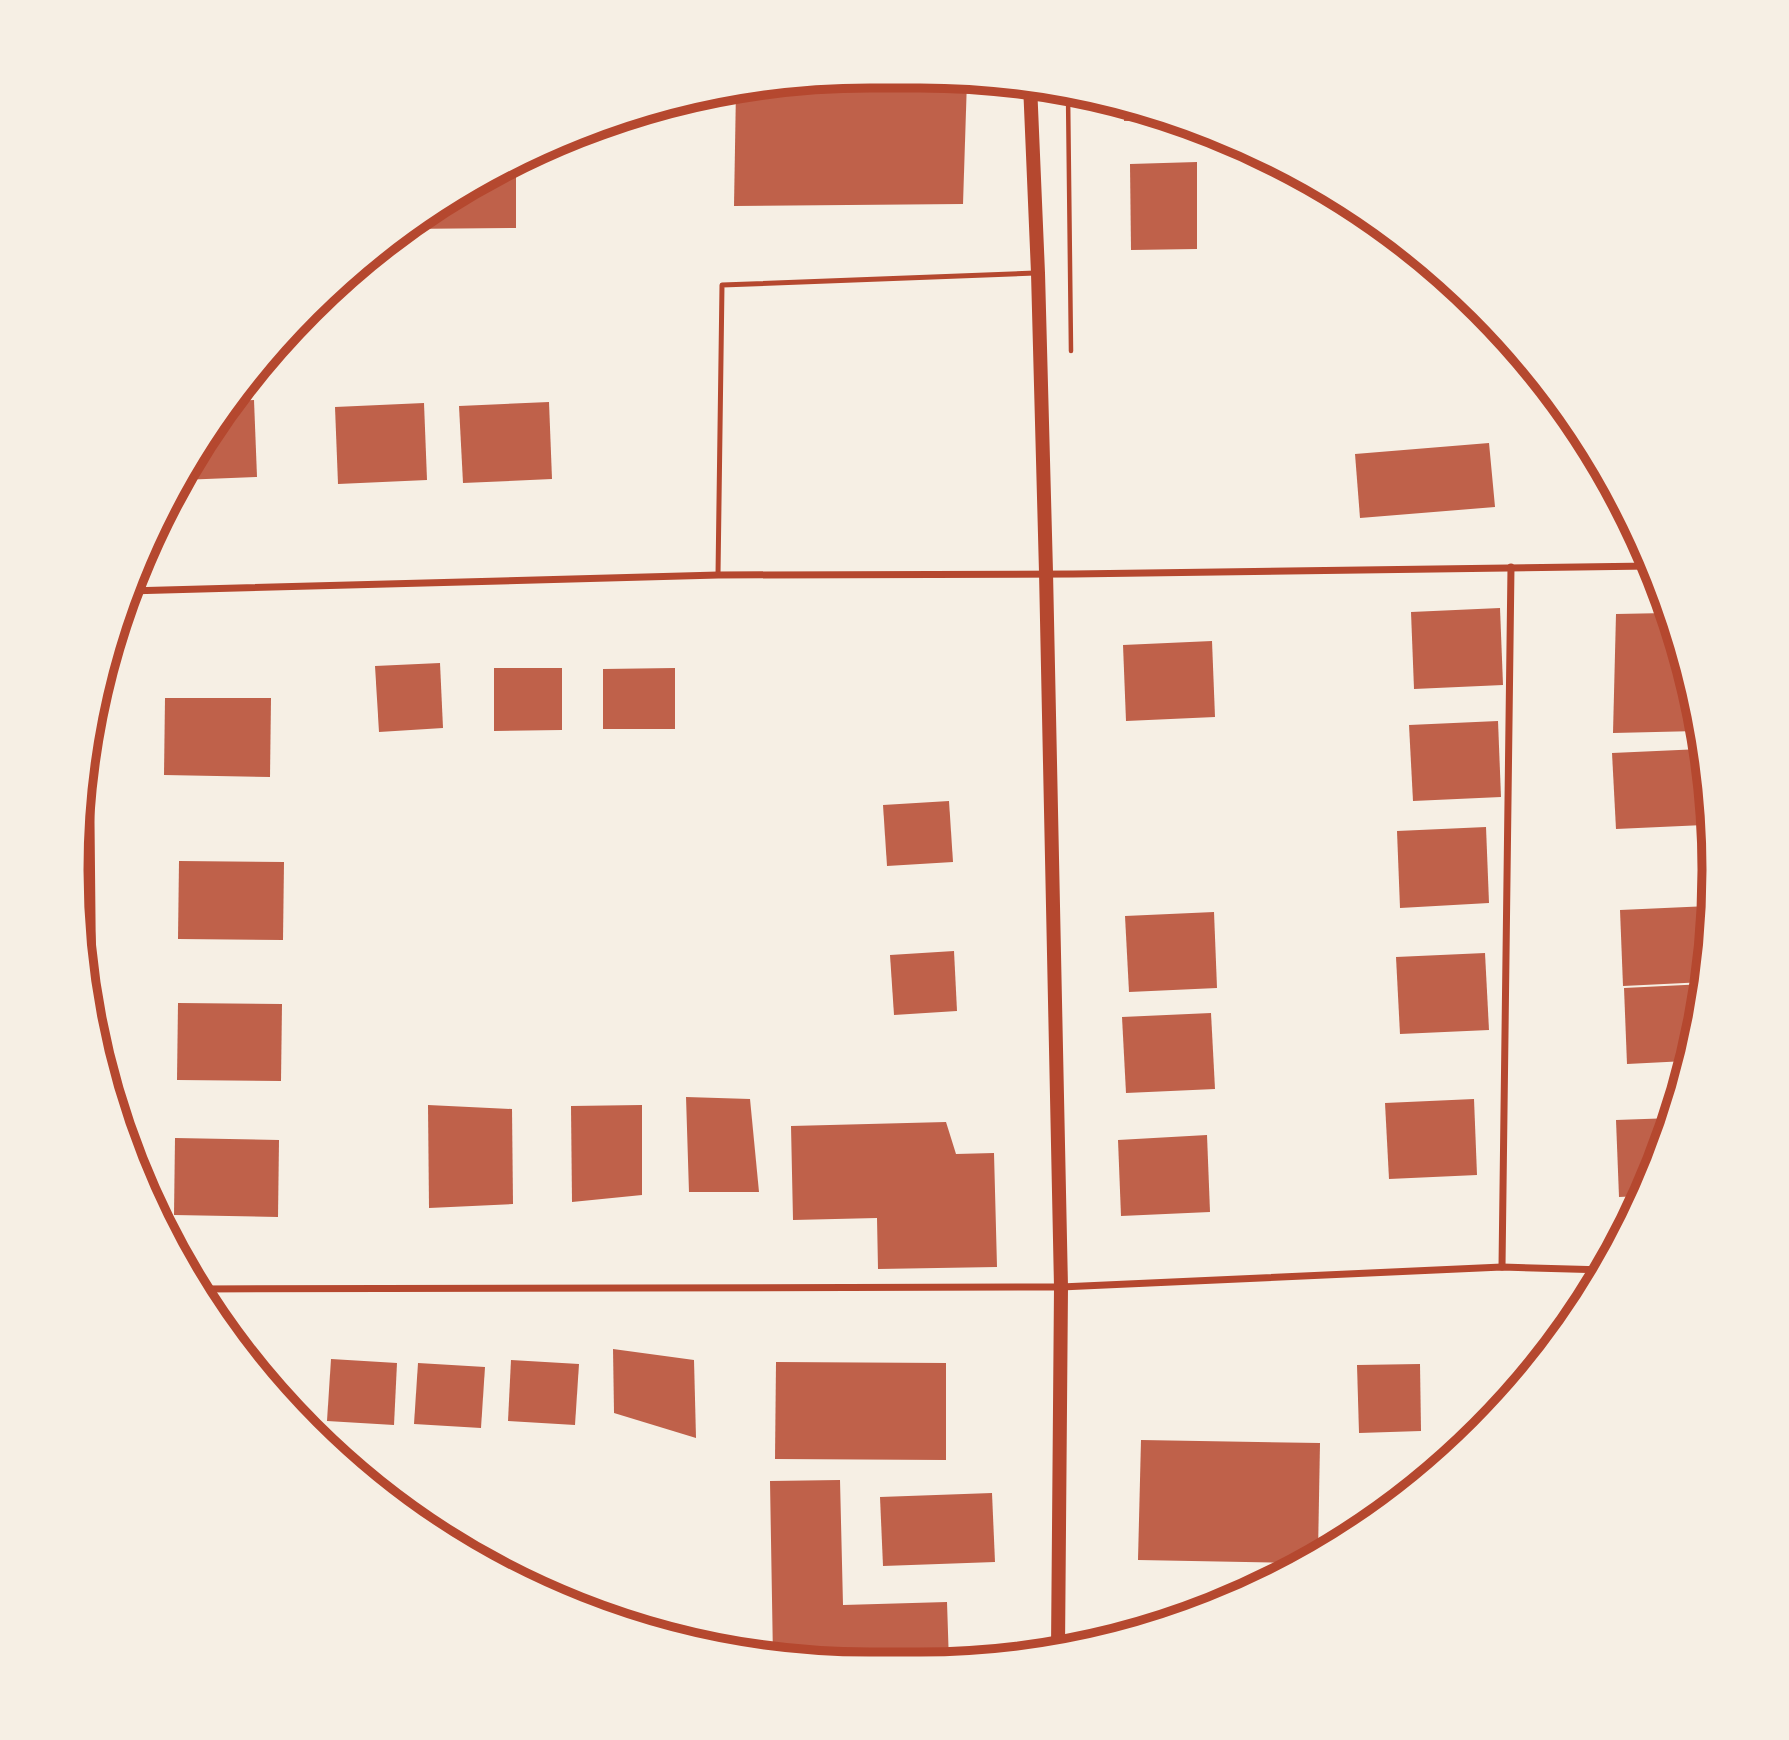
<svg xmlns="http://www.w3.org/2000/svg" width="1789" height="1740" viewBox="0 0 1789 1740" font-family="'PT Sans Narrow',sans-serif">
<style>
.building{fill:#bf614a}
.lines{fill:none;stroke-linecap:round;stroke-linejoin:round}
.path{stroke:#b5482f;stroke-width:4.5}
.service{stroke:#b5482f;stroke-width:5}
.minor{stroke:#b5482f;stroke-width:7}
.secondary{stroke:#b5482f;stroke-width:14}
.rim{fill:none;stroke:#b5482f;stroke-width:9}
</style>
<rect width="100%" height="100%" fill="#f6efe4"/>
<g class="building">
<polygon points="870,75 967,80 963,204 734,206 736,89"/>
<polygon points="1124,106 1175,118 1182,121 1124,121"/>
<polygon points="1197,162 1197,249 1131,250 1130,164"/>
<polygon points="516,163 516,228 404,229 428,209"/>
<polygon points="254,400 257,477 181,480 209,429 232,401"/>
<polygon points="549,402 552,479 463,483 459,406"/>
<polygon points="424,403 427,480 338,484 335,407"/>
<polygon points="1489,443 1495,507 1360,518 1355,454"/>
<polygon points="1613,488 1632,519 1632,520 1615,521"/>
<polygon points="1500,608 1503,685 1414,689 1411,612"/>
<polygon points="1667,613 1687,665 1698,731 1613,733 1616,614"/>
<polygon points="1212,641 1215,717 1126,721 1123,645"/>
<polygon points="440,663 443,728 379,732 375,666"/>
<polygon points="494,668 562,668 562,730 494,731"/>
<polygon points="675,668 675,729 603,729 603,669"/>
<polygon points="165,698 271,698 270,777 164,775"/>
<polygon points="1498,721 1501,797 1413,801 1409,725"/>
<polygon points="1701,749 1704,825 1616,829 1612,753"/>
<polygon points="949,801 953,862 887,866 883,805"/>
<polygon points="1486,827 1489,903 1400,908 1397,831"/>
<polygon points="179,861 284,862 283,940 178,939"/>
<polygon points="1709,906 1705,982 1623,986 1620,910"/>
<polygon points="1214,912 1217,988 1129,992 1125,916"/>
<polygon points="954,951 957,1011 894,1015 890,955"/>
<polygon points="1485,953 1489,1030 1400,1034 1396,957"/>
<polygon points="1705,984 1686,1061 1627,1064 1624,988"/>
<polygon points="178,1003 282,1004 281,1081 177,1080"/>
<polygon points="1211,1013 1215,1089 1126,1093 1122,1017"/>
<polygon points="686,1097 750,1099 759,1192 689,1192"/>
<polygon points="1474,1099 1477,1175 1389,1179 1385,1103"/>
<polygon points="428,1105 512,1109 513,1204 429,1208"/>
<polygon points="642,1105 642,1195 572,1202 571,1106"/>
<polygon points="1673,1118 1640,1196 1619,1197 1616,1120"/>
<polygon points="946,1122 956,1154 994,1153 997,1267 878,1269 877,1218 793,1220 791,1126"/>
<polygon points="1207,1135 1210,1212 1121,1216 1118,1140"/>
<polygon points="175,1138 279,1140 278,1217 174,1215"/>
<polygon points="613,1349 694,1360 696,1438 614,1413"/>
<polygon points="331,1359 397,1363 394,1425 327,1421"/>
<polygon points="511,1360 579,1364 575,1425 508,1421"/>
<polygon points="776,1362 946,1363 946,1460 775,1459"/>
<polygon points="418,1363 485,1367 481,1428 414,1424"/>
<polygon points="1420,1364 1421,1431 1359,1433 1357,1365"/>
<polygon points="1141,1440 1320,1443 1318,1553 1302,1563 1138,1560"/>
<polygon points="840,1480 843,1605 947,1602 949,1663 773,1658 770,1481"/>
<polygon points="992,1493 995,1562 883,1566 880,1497"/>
</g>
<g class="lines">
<polyline class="path" points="1068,93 1071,351"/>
<polyline class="service" points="718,575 722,285 1035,273"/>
<g class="minor">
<polyline points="128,591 718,575 1073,574 1650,566"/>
<polyline points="90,723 93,1016"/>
<polyline points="1502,1267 1511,567"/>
<polyline points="199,1289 1061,1287 1502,1267 1606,1270"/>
</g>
<polyline class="secondary" points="1030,84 1038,273 1046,572 1061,1287 1058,1649"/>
</g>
<path d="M0 0H1789V1740H0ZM870 88H920A782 782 0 0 1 1702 870V870A782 782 0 0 1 920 1652H870A782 782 0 0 1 88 870V870A782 782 0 0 1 870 88Z" fill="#f6efe4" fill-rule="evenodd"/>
<path class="rim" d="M870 88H920A782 782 0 0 1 1702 870V870A782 782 0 0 1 920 1652H870A782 782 0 0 1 88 870V870A782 782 0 0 1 870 88Z"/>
</svg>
